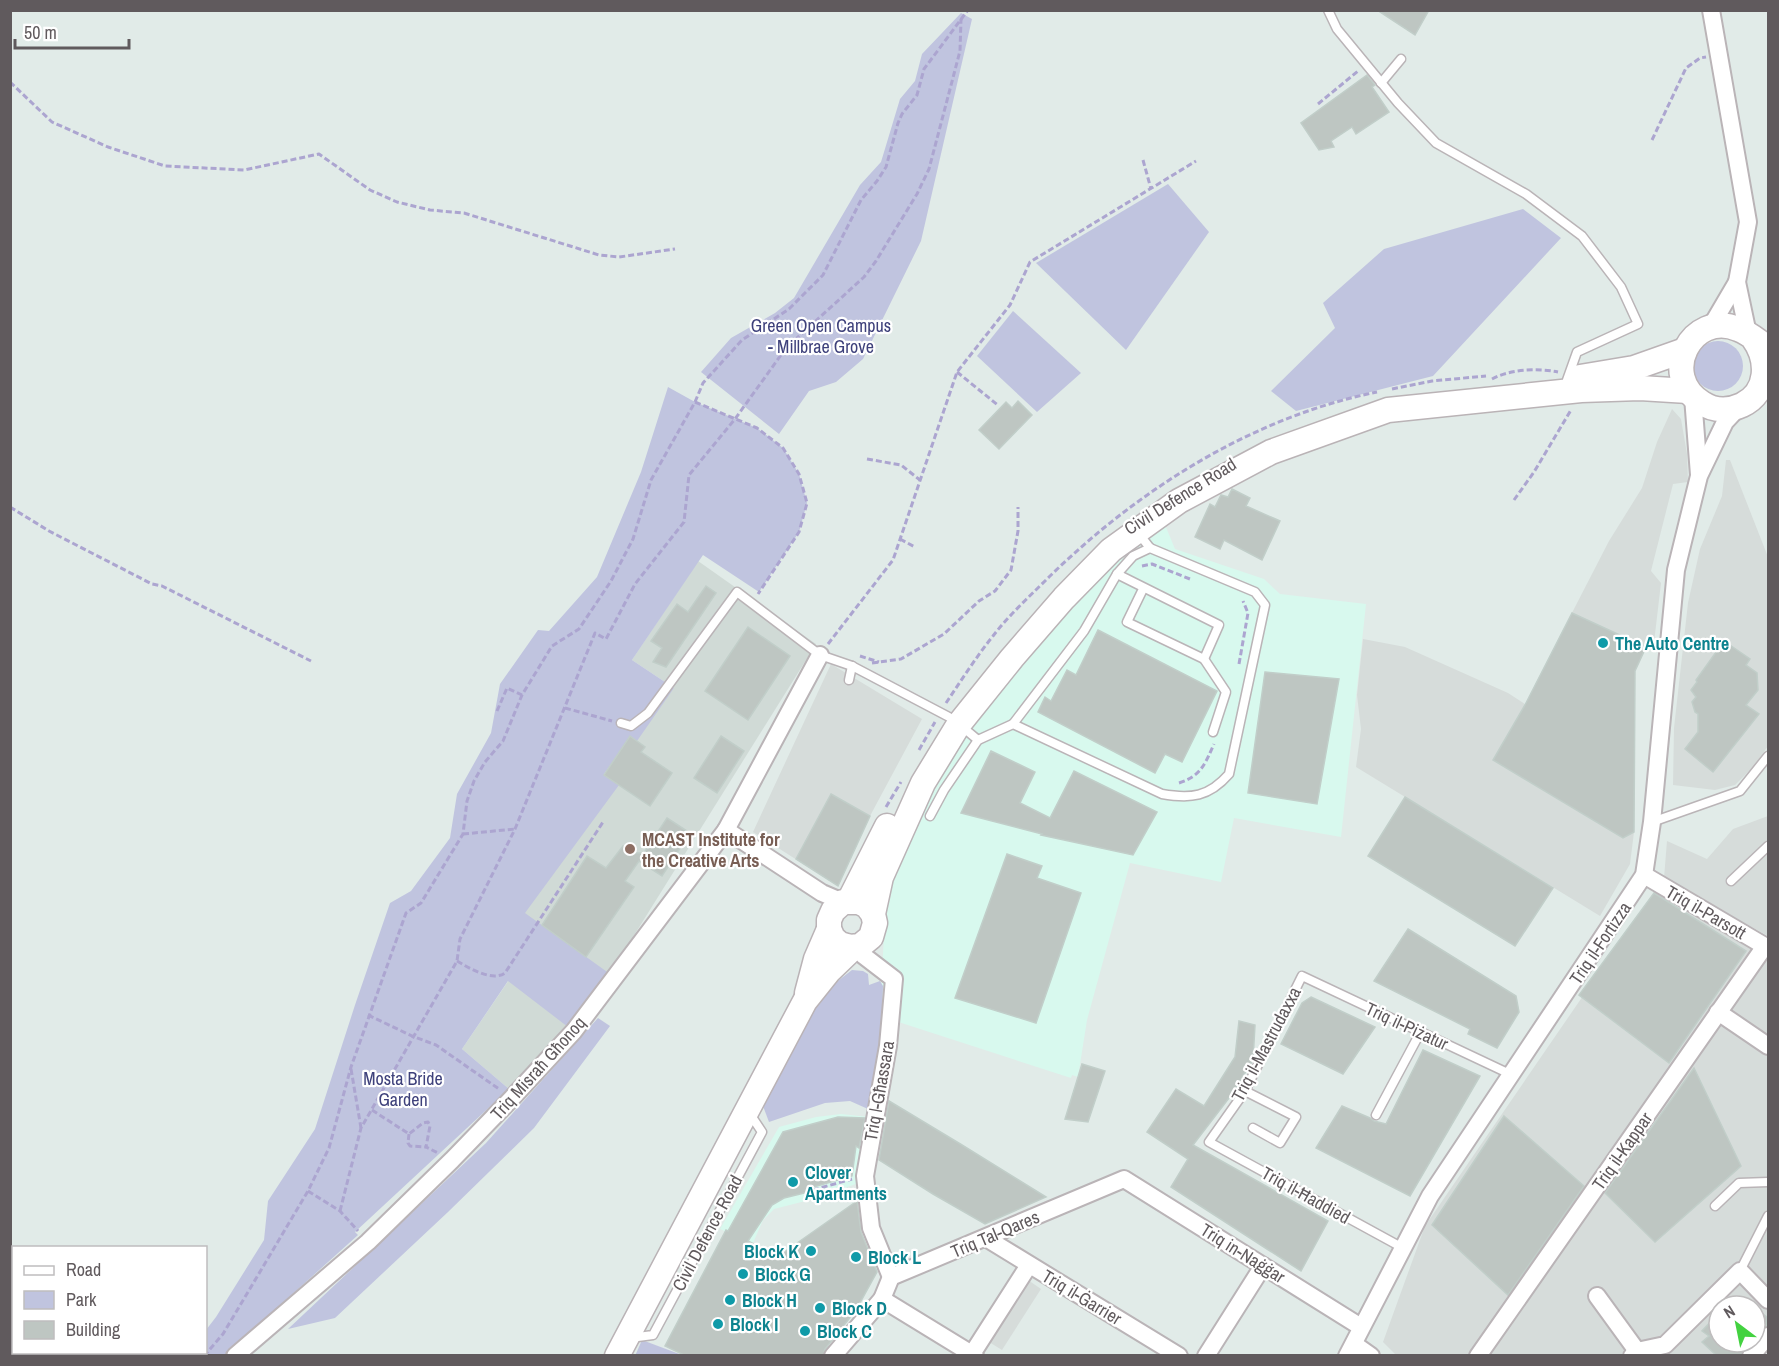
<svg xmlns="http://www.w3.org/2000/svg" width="1779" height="1366" viewBox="0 0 1779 1366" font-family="'Archivo Narrow',sans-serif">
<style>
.commercial{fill:#d8f9ee}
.industrial{fill:#d6dcda}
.education{fill:#d0dad6}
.green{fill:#c0c4df}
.building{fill:#bec6c2;stroke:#c1cec9;stroke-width:1.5}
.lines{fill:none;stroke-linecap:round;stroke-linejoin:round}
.lane-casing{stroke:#bab4b7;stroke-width:11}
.street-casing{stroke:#bab4b7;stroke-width:20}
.secondary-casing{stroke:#bab3b6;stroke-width:27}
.path{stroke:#aca5d0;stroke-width:3;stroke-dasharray:6 3;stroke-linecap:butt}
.lane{stroke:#fff;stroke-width:8}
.street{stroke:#fff;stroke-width:16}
.secondary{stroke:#fff;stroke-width:24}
.culture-dot{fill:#0f9aa8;stroke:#fff;stroke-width:2}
.education-dot{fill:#8d6e63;stroke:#fff;stroke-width:2}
.labels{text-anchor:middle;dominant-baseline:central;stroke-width:4.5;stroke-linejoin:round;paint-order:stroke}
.park-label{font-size:18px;fill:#3e417b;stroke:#fff}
.street-label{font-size:18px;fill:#605a5d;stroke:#fff}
.culture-label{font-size:18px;font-weight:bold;fill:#0d838f;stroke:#fff;text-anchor:start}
.education-label{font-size:18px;font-weight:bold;fill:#785e54;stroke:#fff;text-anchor:start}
</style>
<rect width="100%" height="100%" fill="#e1ebe8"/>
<g class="commercial">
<polygon points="1163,520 1175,549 1264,579 1280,594 1366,604 1341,837 1234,818 1221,882 1130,863 1087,1020 1078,1077 1072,1075 1071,1078 880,1016 887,872 973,711 1103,568"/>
<polygon points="841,1114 869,1117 863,1181 825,1196 774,1209 763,1220 753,1243 720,1229 779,1127 816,1117"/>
</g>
<g class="industrial">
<polygon points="1672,409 1681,419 1687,454 1688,482 1673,484 1651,571 1661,583 1653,651 1646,647 1635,671 1634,832 1630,864 1600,916 1356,767 1361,729 1357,695 1363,639 1405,647 1508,693 1525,704 1609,541 1642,488 1657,442"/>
<polygon points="1726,460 1730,460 1768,557 1768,746 1753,767 1735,785 1715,790 1673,785 1674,728 1688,603 1700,549 1722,496"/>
<polygon points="831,664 922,719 870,816 838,886 753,832"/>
<polygon points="1768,816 1768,936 1664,878 1667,841 1707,859 1733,829"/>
<polygon points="1655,891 1768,959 1768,1326 1755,1341 1755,1306 1719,1306 1719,1342 1754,1342 1743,1355 1397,1356 1383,1342 1425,1226"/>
<polygon points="1028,1280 1041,1289 1002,1350 989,1342"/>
</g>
<polygon class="education" points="698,561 816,644 603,985 568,1027 509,1089 462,1049 509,980 491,964 604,775 630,736 674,688 632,660"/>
<g class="green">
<polygon points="961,13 972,19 921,241 863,359 836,382 809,391 779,434 701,372 731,338 775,313 794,298 860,185 881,162 900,99 915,81 922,54"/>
<polygon points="1168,184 1209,232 1126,350 1036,263"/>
<polygon points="1523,209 1561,238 1433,376 1296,411 1271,391 1335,328 1323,303 1384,249"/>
<polygon points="1013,311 1081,373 1037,412 977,356"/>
<circle cx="1718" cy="366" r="25"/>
<polygon points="668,387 695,402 757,428 783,448 799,474 807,503 799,532 759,592 703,555 632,660 674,688 637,741 630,737 604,774 619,785 525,913 610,974 568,1027 508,981 462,1049 509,1089 355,1232 358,1235 225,1355 185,1356 187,1353 206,1352 206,1330 216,1317 264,1240 268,1201 315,1129 355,1005 390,903 411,891 450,838 457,794 491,733 500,684 538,630 549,631 597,577 641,472"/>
<polygon points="852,970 863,971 868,974 869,985 880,981 883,986 881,1048 868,1109 850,1101 825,1103 769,1122 763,1106 821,994"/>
<polygon points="598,1018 610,1026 534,1128 448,1212 335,1318 288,1329 486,1143"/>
<polygon points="642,1340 682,1355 635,1356"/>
</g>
<g class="building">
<polygon points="1377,10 1429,10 1415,35"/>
<polygon points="1367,75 1375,85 1372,87 1389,112 1356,134 1352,127 1331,141 1334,147 1319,150 1301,123"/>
<polygon points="1018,401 1032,415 999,449 979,430 1006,402 1012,408"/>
<polygon points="1232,489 1250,498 1246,506 1280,521 1262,560 1224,540 1220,549 1195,537 1210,504 1215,507 1221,495 1228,497"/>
<polygon points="706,586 716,593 666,667 653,662 662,648 651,641 677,604 688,612"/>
<polygon points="1572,613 1646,647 1635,671 1634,832 1623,838 1493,760 1525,705"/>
<polygon points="748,627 790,656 748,720 705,691"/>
<polygon points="1098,630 1217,691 1182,762 1165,754 1155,773 1038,712 1045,697 1051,701 1067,670 1076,675"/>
<polygon points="1724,641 1750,659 1746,665 1757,673 1758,690 1746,705 1759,714 1713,772 1685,749 1698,732 1698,714 1695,712 1692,702 1696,697 1691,690 1697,682 1696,680"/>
<polygon points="1265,672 1339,679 1317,804 1248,793"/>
<polygon points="630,736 645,747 641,752 672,773 650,806 604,775"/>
<polygon points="721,736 744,751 717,793 694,778"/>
<polygon points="991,751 1035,772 1020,803 1050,818 1074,771 1157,812 1133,855 1041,835 1042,834 961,813"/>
<polygon points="831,794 870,816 838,886 796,859"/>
<polygon points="1405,797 1553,888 1515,946 1368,856"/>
<polygon points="667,818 690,833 662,876 639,861 625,881 634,887 586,957 542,925 587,856 606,868 623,846 633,853 644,853"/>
<polygon points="1007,854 1042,866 1037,878 1081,893 1036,1023 955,998"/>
<polygon points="1654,893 1746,951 1669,1063 1579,995"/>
<polygon points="1408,929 1516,996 1519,1012 1497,1048 1468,1034 1470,1029 1374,981"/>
<polygon points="1311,997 1375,1027 1343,1074 1281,1044 1302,1003"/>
<polygon points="1239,1021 1255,1025 1253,1060 1232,1094 1193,1145 1328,1221 1301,1271 1171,1187 1188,1159 1147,1132 1176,1089 1204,1106 1235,1057"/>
<polygon points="1423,1050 1480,1076 1410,1196 1316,1148 1342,1106 1370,1118 1374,1121 1386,1124"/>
<polygon points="1082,1064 1105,1071 1088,1122 1065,1119"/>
<polygon points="1694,1068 1741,1166 1655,1242 1605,1193"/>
<polygon points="889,1101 962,1145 1046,1197 985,1224 933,1194 879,1160"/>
<polygon points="1504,1116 1584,1186 1508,1295 1432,1225"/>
<polygon points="838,1117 865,1118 859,1148 856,1146 852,1176 810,1188 808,1192 784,1198 772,1205 748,1241 775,1255 776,1253 780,1255 857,1201 861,1232 877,1272 856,1310 825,1349 823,1356 686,1356 665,1346 726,1230 728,1231 783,1132"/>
<polygon points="1755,1308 1767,1317 1766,1326 1755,1335"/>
<polygon points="1719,1313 1719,1342 1749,1342 1740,1356 1717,1356 1702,1342 1709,1336 1702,1331"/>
</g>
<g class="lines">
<defs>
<g id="lane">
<polyline points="1328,10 1337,29 1398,103 1436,143 1526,194 1582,236 1621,287 1638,324 1577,352 1567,380"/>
<polyline points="1381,83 1401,59"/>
<polyline points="1117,574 1219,625 1204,659 1127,622 1143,589"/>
<polyline points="1204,659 1226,692 1213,732"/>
<polyline points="849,680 852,666"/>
<polyline points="621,723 631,726 648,713 737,592 820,655 852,666 949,717"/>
<polyline points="1013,724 1084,631 1117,574 1133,556 1150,548"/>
<polyline points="960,725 978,740"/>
<path d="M 930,816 L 944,790 L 978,740 L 1013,724 L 1162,794 C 1191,799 1209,797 1229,774 L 1265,605 L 1255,592 L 1150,548 L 1139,534"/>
<polyline points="1652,822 1740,791 1768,756"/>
<polyline points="1731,881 1768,846"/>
<polyline points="1245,1091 1296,1117 1280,1143 1253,1128"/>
<polyline points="1376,1115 1420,1033"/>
<polyline points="1715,1206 1739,1183 1768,1182"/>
<polyline points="1403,1248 1209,1142 1245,1091 1302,976 1512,1075"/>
<polyline points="1740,1271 1768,1216"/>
<polyline points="630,1338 653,1335 762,1132 750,1114"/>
</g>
<g id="street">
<polyline points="1711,10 1748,222 1737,282 1748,334"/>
<polyline points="1710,328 1737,282"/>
<polyline points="1693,397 1699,475"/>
<polyline points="726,830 820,655"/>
<polyline points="1644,875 1768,948"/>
<polyline points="857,947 864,956 894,979 888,1046 865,1176 871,1228 891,1277"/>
<polyline points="1718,1012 1768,1046"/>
<polyline points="986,1238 1179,1356"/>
<polyline points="1597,1296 1637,1351 1647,1354"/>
<polyline points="882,1299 975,1356"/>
<polyline points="1354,1344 1371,1356"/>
<polyline points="972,1354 1029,1265"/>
<polyline points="235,1356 368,1242 452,1160 512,1098 574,1031 726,830 822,893 843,902"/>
<polyline points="833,1356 882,1299 891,1277 1124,1179 1361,1327"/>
<polyline points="1206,1356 1263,1266"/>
<polyline points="1347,1356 1430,1196 1644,875 1652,822 1676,570 1699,476 1725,422 1740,406"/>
<polyline points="1478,1356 1765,946"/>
<polyline points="1632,1356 1637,1351 1665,1345 1740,1271 1768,1300"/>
<polyline points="1751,1356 1768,1336"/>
</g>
<g id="secondary">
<path d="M 1753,338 C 1769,360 1769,392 1742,405 C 1729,411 1714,411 1702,403 C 1658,376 1691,310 1738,329 C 1749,333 1759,342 1768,348"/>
<polyline points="1580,377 1634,368 1685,350"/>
<polyline points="849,901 887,826"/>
<polyline points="873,914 867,906 859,902 843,902 833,911 829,920 829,929 833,938 840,944 850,947 860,946 871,937 875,923 873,914 881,877 923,783 959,724 1012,658 1064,598 1111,550 1179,501 1271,452 1388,410 1581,390 1640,388 1688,391"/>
<polyline points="807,993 816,959 829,929"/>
<polyline points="617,1356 805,1001 829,971 854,947"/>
</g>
</defs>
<use href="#lane" class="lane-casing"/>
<use href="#street" class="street-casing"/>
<use href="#secondary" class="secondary-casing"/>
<g class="path">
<polyline points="10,82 52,122 108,147 165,166 244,170 319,154 370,190 397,202 430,210 464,213 599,255 619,257 675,249"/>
<polyline points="1318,104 1358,71"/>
<polyline points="1652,140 1686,68 1700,58 1706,57"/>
<polyline points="1143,160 1151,189"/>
<polyline points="957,372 999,406"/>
<path d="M 1492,379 C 1511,369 1537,368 1558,372"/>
<polyline points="1392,389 1432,381 1486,376"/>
<polyline points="695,402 757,428 783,448 799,474 807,503 799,532 758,594"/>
<polyline points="867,459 901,465 920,480"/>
<polyline points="1514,500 1534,472 1571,410"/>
<polyline points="10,507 49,531 152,584 162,586 311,661"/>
<polyline points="900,539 915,547"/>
<polyline points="1142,566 1152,564 1190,579"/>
<polyline points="828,644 893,560 957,372 1010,305 1030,262 1196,161"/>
<polyline points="860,656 879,662"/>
<polyline points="872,663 901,659 944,634 979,601 995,591 1011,570 1018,531 1018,507"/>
<polyline points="1239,664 1248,613 1243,601"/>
<path d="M 946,703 C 961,681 976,657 993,636 C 1009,615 1030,596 1049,577 C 1139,489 1253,417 1377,392"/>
<polyline points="565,708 612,721"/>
<polyline points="497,711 507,688 522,695"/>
<polyline points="919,750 935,722"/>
<path d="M 1179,783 C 1201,776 1205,764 1214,744"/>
<polyline points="886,807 901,782"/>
<polyline points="463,834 515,829"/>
<path d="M 457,961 C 469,968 492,982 505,973 L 603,822"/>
<polyline points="368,1015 412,1036 436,1045 499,1089"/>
<polyline points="351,1069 361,1128"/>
<polyline points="372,1110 409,1134 423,1123 428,1122 430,1126 426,1147 438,1153"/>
<polyline points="409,1134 408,1143 410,1146 426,1147"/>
<polyline points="813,1190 852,1179"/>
<polyline points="308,1191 340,1211 358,1231"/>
<polyline points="340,1211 361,1128 457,961 460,939 515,829 595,633 606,639 635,584 684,522 689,475 735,419 786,348 864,277 876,261 917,194 929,169 960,51 961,19"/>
<polyline points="204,1356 223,1334 308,1191 329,1148 351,1067 406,913 421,903 463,834 467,801 474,781 485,762 503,741 522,695 552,646 579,629 611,581 633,539 651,480 695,402 703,383 742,340 789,309 823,275 861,200 877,181 886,167 898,123 902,114 917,95 924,69 968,10"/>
</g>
<use href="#lane" class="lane"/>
<use href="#street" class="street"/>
<use href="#secondary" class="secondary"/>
</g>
<g class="culture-dot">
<circle cx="1603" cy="643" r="6"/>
<circle cx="793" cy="1182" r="6"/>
<circle cx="811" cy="1251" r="6"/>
<circle cx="856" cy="1257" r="6"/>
<circle cx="743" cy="1274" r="6"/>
<circle cx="730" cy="1300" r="6"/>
<circle cx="820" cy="1308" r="6"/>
<circle cx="718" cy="1324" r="6"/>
<circle cx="805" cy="1331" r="6"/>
</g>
<circle class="education-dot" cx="630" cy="849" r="6"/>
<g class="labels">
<g class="park-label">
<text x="821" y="325">Green Open Campus<tspan x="821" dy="21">- Millbrae Grove</tspan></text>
<text x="403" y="1078">Mosta Bride<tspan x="403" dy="21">Garden</tspan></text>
</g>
<g class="street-label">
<text transform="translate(1180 496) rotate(-32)">Civil Defence Road</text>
<text transform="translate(1706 912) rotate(30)">Triq il-Parsott</text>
<text transform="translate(1600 943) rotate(-56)">Triq il-Fortizza</text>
<text transform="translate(1407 1026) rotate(25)">Triq il-Piżatur</text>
<text transform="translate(1266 1044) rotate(-62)">Triq il-Mastrudaxxa</text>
<text transform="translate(538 1068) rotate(-48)">Triq Misraħ Għonoq</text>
<text transform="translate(879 1091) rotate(-80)">Triq l-Għassara</text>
<text transform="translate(1622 1151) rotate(-55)">Triq il-Kappar</text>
<text transform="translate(1306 1195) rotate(29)">Triq il-Ħaddied</text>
<text transform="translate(707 1233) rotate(-62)">Civil Defence Road</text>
<text transform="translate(995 1234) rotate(-23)">Triq Tal-Qares</text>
<text transform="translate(1243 1253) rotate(32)">Triq in-Naġġar</text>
<text transform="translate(1082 1297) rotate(31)">Triq il-Ġarrier</text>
</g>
<g class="culture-label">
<text x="1615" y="643">The Auto Centre</text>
<text x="805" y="1172">Clover<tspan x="805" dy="21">Apartments</tspan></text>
<text x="799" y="1251" text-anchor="end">Block K</text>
<text x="868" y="1257">Block L</text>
<text x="755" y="1274">Block G</text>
<text x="742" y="1300">Block H</text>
<text x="832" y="1308">Block D</text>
<text x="730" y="1324">Block I</text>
<text x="817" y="1331">Block C</text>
</g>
<g class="education-label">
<text x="642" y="839">MCAST Institute for<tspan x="642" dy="21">the Creative Arts</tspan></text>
</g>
</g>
<rect width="1779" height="1366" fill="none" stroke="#605a5d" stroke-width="24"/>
<rect x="12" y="1246" width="195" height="108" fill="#ffffff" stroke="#bfbdbe" stroke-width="1.5"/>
<rect x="24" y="1266" width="30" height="9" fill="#ffffff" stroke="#bfbdbe" stroke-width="1.5"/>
<text x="66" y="1276" font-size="18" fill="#605a5d">Road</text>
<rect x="24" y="1291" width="30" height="18" fill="#c0c4df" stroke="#bfbdbe" stroke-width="1.5"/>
<text x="66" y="1306" font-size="18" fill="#605a5d">Park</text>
<rect x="24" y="1321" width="30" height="18" fill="#bec6c2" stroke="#bfbdbe" stroke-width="1.5"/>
<text x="66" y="1336" font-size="18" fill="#605a5d">Building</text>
<g transform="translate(1737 1324) rotate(328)"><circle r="28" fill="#ffffff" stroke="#bfbdbe" stroke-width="1.5"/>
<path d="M0-4.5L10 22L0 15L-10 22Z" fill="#43d240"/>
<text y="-9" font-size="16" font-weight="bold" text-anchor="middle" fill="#605a5d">N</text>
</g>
<path d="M15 39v9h114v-9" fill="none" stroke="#605a5d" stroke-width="3"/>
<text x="24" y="39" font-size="18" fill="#605a5d" stroke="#ffffff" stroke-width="4.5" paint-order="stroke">50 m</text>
</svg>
